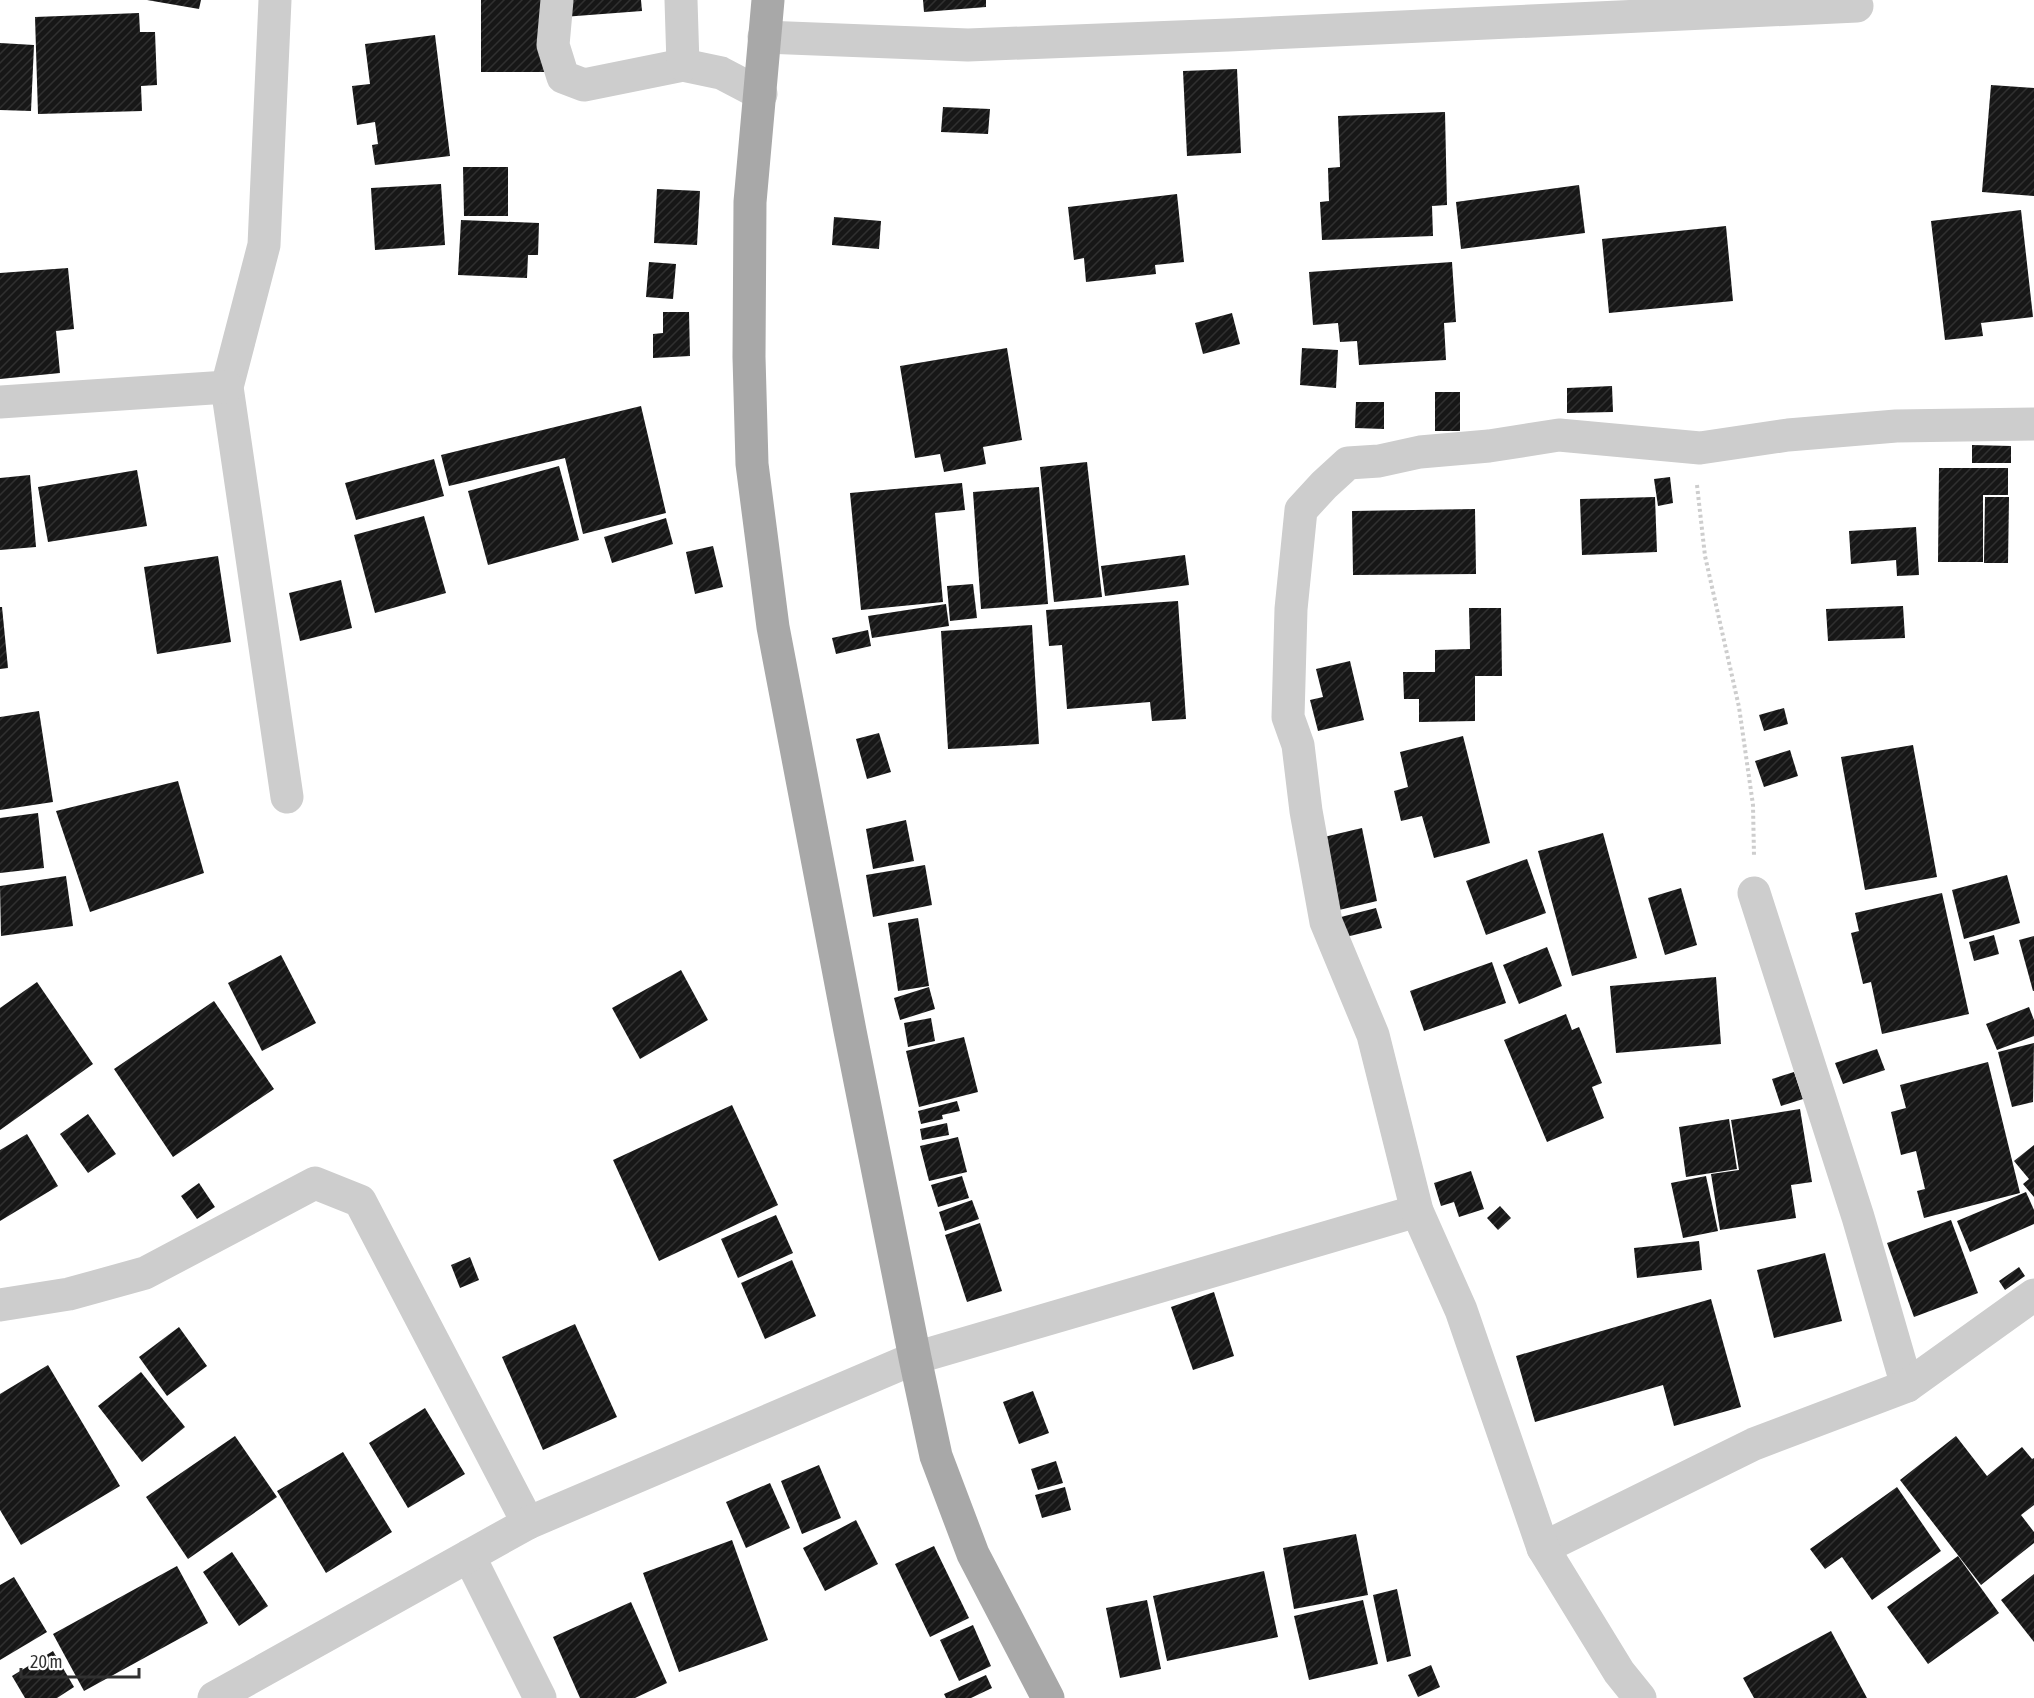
<svg xmlns="http://www.w3.org/2000/svg" width="2034" height="1698" font-family="'Asap Condensed',sans-serif">
	<defs>
		<pattern id="building-hatch" width="6" height="6" patternUnits="userSpaceOnUse" patternTransform="scale(1.5)"><rect width="6" height="6" fill="#171717"/><path d="M-1 1l2-2M0 6l6-6M5 7l2-2" fill="none" stroke="#303030"/></pattern>
	</defs>
	<rect width="100%" height="100%" fill="#fff"/>
	<!-- building -->
	<g fill="url(#building-hatch)">
		<path d="M147,0H201L199,9Z"/>
		<path d="M481,0H547L548,72H481Z"/>
		<path d="M562,0H641L642,11L563,17Z"/>
		<path d="M923,0H986V7L924,12Z"/>
		<path d="M139,13L140,32H155L157,85L141,86L142,111L38,114L35,17Z"/>
		<path d="M435,35L450,156L375,165L372,145L378,144L375,122L357,125L352,86L370,84L365,44Z"/>
		<path d="M0,43L34,45L31,111L0,110Z"/>
		<path d="M1237,69L1241,153L1187,156L1183,71Z"/>
		<path d="M1991,85L2034,88V196L1982,192Z"/>
		<path d="M943,107L990,109L988,134L941,132Z"/>
		<path d="M1445,112L1447,205L1432,206L1433,236L1322,240L1320,202L1329,201L1328,168L1340,167L1338,116Z"/>
		<path d="M463,167H508V216H464Z"/>
		<path d="M441,184L445,245L375,250L371,188Z"/>
		<path d="M1579,185L1585,233L1461,249L1456,202Z"/>
		<path d="M657,189L700,191L697,245L654,243Z"/>
		<path d="M1177,194L1184,262L1155,265L1156,274L1086,282L1084,258L1074,260L1068,207Z"/>
		<path d="M2021,210L2033,317L1981,323L1983,336L1945,340L1931,221Z"/>
		<path d="M834,217L881,221L879,249L832,245Z"/>
		<path d="M461,220L539,223L538,255H528L527,278L458,275Z"/>
		<path d="M1726,226L1733,301L1609,313L1602,239Z"/>
		<path d="M649,262L676,264L673,299L646,297Z"/>
		<path d="M1452,262L1456,322L1444,323L1446,360L1359,365L1357,341L1340,342L1338,323L1313,325L1309,272Z"/>
		<path d="M68,268L74,329L56,331L60,373L0,379V273Z"/>
		<path d="M663,312H689L690,356L653,358V334L663,333Z"/>
		<path d="M1232,313L1240,344L1203,354L1195,323Z"/>
		<path d="M1007,348L1022,440L983,447L986,464L944,472L940,454L915,458L900,366Z"/>
		<path d="M1302,348L1338,350L1336,388L1300,385Z"/>
		<path d="M1612,386L1613,412L1567,413V388Z"/>
		<rect x="1435" y="392" width="25" height="39"/>
		<path d="M1356,402H1384V429L1355,428Z"/>
		<path d="M641,406L666,513L583,534L565,458L449,486L441,455Z"/>
		<path d="M1972,445L2011,446V463H1972Z"/>
		<path d="M434,459L444,496L356,520L345,483Z"/>
		<path d="M1087,462L1102,597L1054,602L1040,467Z"/>
		<path d="M559,466L579,540L488,565L468,491Z"/>
		<path d="M1939,468H2008V495H1983V562H1938Z"/>
		<path d="M137,470L147,526L48,542L38,487Z"/>
		<path d="M30,475L36,547L0,550V478Z"/>
		<path d="M1670,477L1673,503L1658,506L1654,479Z"/>
		<path d="M962,483L965,510L935,513L943,602L861,610L850,493Z"/>
		<path d="M1039,487L1048,604L981,609L973,492Z"/>
		<path d="M1655,497L1657,552L1582,555L1580,499Z"/>
		<path d="M1985,497H2009L2008,563H1984Z"/>
		<path d="M1475,509L1476,574L1353,575L1352,511Z"/>
		<path d="M424,516L446,593L375,613L354,535Z"/>
		<path d="M666,518L673,544L612,563L604,537Z"/>
		<path d="M1916,527L1919,575L1897,576L1896,560L1851,564L1849,531Z"/>
		<path d="M713,546L723,587L695,594L686,552Z"/>
		<path d="M1185,555L1189,585L1105,596L1101,566Z"/>
		<path d="M218,556L231,642L157,654L144,567Z"/>
		<path d="M341,580L352,628L300,641L289,593Z"/>
		<path d="M973,584L977,618L950,621L947,586Z"/>
		<path d="M1178,601L1186,719L1152,721L1150,702L1067,709L1062,645L1049,646L1046,610Z"/>
		<path d="M946,604L949,626L872,638L868,616Z"/>
		<path d="M1903,606L1905,638L1828,641L1826,609Z"/>
		<path d="M0,607H2L8,668L0,669Z"/>
		<path d="M1469,608H1501L1502,676H1475V721L1419,722V699H1404L1403,672H1435V650L1470,649Z"/>
		<path d="M1032,625L1039,744L948,749L941,631Z"/>
		<path d="M868,630L871,646L836,654L832,638Z"/>
		<path d="M1350,661L1364,720L1318,731L1310,700L1323,697L1316,669Z"/>
		<path d="M1784,708L1788,724L1764,731L1759,715Z"/>
		<path d="M39,711L53,802L0,810V717Z"/>
		<path d="M879,733L891,772L867,779L856,739Z"/>
		<path d="M1463,736L1490,843L1434,858L1422,816L1401,821L1394,791L1408,787L1400,752Z"/>
		<path d="M1913,745L1937,877L1865,890L1841,757Z"/>
		<path d="M1790,750L1798,776L1764,787L1755,761Z"/>
		<path d="M178,781L204,873L90,912L56,811Z"/>
		<path d="M38,813L44,868L0,873V818Z"/>
		<path d="M906,820L914,861L873,869L866,829Z"/>
		<path d="M1362,828L1377,901L1339,910L1324,837Z"/>
		<path d="M1603,833L1637,958L1572,976L1538,851Z"/>
		<path d="M1527,859L1546,913L1486,935L1466,881Z"/>
		<path d="M925,865L932,905L873,917L866,875Z"/>
		<path d="M2007,875L2020,923L1964,939L1952,890Z"/>
		<path d="M66,876L73,926L1,936L0,886Z"/>
		<path d="M1681,888L1697,945L1665,955L1648,898Z"/>
		<path d="M1942,893L1969,1014L1882,1034L1871,982L1863,984L1851,933L1859,931L1855,913Z"/>
		<path d="M1376,908L1382,928L1346,937L1341,917Z"/>
		<path d="M918,918L929,986L898,991L888,923Z"/>
		<path d="M1994,935L1999,954L1974,961L1969,942Z"/>
		<path d="M2034,936V991H2033L2019,940Z"/>
		<path d="M1547,947L1562,986L1519,1004L1503,965Z"/>
		<path d="M281,955L316,1023L262,1051L228,983Z"/>
		<path d="M1492,962L1506,1003L1424,1031L1410,991Z"/>
		<path d="M681,970L708,1020L640,1059L612,1008Z"/>
		<path d="M1716,977L1721,1044L1616,1053L1610,986Z"/>
		<path d="M37,982L93,1064L0,1130V1008Z"/>
		<path d="M929,987L935,1009L900,1020L894,998Z"/>
		<path d="M214,1001L274,1089L173,1157L114,1069Z"/>
		<path d="M2029,1007L2034,1020V1036L1997,1050L1986,1024Z"/>
		<path d="M1566,1014L1572,1030L1579,1027L1602,1083L1592,1087L1604,1118L1547,1142L1504,1040Z"/>
		<path d="M931,1018L935,1041L908,1047L904,1023Z"/>
		<path d="M964,1037L978,1092L919,1107L906,1051Z"/>
		<path d="M2034,1043L2033,1102L2012,1107L1998,1052Z"/>
		<path d="M1877,1049L1885,1070L1843,1084L1835,1063Z"/>
		<path d="M1988,1062L2020,1193L1924,1218L1917,1191L1925,1189L1916,1151L1901,1155L1891,1112L1906,1108L1900,1085Z"/>
		<path d="M1794,1072L1803,1099L1781,1106L1772,1079Z"/>
		<path d="M957,1101L960,1111L942,1115L943,1119L921,1124L918,1111Z"/>
		<path d="M732,1105L778,1205L659,1261L613,1160Z"/>
		<path d="M1800,1109L1812,1182L1791,1185L1796,1218L1720,1230L1711,1174L1739,1170L1731,1120Z"/>
		<path d="M88,1114L116,1154L88,1173L60,1134Z"/>
		<path d="M1729,1119L1737,1169L1686,1177L1679,1127Z"/>
		<path d="M947,1123L949,1135L922,1140L920,1129Z"/>
		<path d="M27,1134L58,1186L0,1221V1150Z"/>
		<path d="M958,1137L967,1172L929,1181L920,1146Z"/>
		<path d="M2034,1145V1197L2023,1184L2029,1179L2014,1161Z"/>
		<path d="M1471,1171L1484,1209L1459,1217L1454,1202L1441,1206L1434,1183Z"/>
		<path d="M962,1176L969,1198L938,1207L931,1185Z"/>
		<path d="M1706,1176L1718,1231L1683,1238L1671,1183Z"/>
		<path d="M199,1183L215,1207L197,1219L181,1196Z"/>
		<path d="M2026,1192L2034,1210V1224L1970,1252L1957,1221Z"/>
		<path d="M972,1200L979,1219L945,1231L939,1212Z"/>
		<path d="M1500,1206L1511,1218L1498,1230L1487,1218Z"/>
		<path d="M776,1215L793,1253L738,1278L721,1239Z"/>
		<path d="M1951,1220L1978,1293L1914,1317L1887,1243Z"/>
		<path d="M980,1223L1002,1291L967,1302L945,1235Z"/>
		<path d="M1699,1241L1702,1270L1637,1278L1634,1248Z"/>
		<path d="M1825,1253L1842,1321L1774,1338L1757,1270Z"/>
		<path d="M470,1257L479,1280L460,1288L451,1265Z"/>
		<path d="M792,1260L816,1316L765,1339L741,1283Z"/>
		<path d="M2019,1267L2025,1276L2005,1290L1999,1281Z"/>
		<path d="M1214,1292L1234,1356L1193,1370L1171,1307Z"/>
		<path d="M1711,1299L1741,1407L1674,1426L1663,1385L1535,1422L1516,1356Z"/>
		<path d="M575,1324L617,1417L543,1450L502,1357Z"/>
		<path d="M179,1327L207,1366L167,1396L139,1357Z"/>
		<path d="M48,1365L120,1486L21,1545L0,1510V1394Z"/>
		<path d="M141,1372L185,1427L142,1462L98,1406Z"/>
		<path d="M1033,1391L1049,1433L1019,1444L1003,1402Z"/>
		<path d="M425,1408L465,1474L408,1508L369,1443Z"/>
		<path d="M235,1436L277,1497L188,1559L146,1497Z"/>
		<path d="M1956,1436L1987,1476L2022,1447L2032,1459L2034,1458V1505L2021,1515L2034,1532V1543L1981,1585L1900,1480Z"/>
		<path d="M343,1452L392,1532L326,1573L277,1491Z"/>
		<path d="M1056,1461L1063,1483L1038,1490L1031,1469Z"/>
		<path d="M819,1465L841,1518L802,1534L781,1481Z"/>
		<path d="M770,1483L790,1528L746,1548L726,1502Z"/>
		<path d="M1065,1487L1071,1510L1042,1518L1035,1495Z"/>
		<path d="M1897,1487L1941,1551L1872,1600L1842,1557L1825,1569L1810,1549Z"/>
		<path d="M856,1520L878,1564L825,1591L803,1548Z"/>
		<path d="M1356,1534L1368,1595L1294,1609L1283,1548Z"/>
		<path d="M732,1540L768,1640L679,1672L643,1573Z"/>
		<path d="M934,1546L969,1618L930,1637L895,1564Z"/>
		<path d="M232,1552L268,1606L239,1626L203,1572Z"/>
		<path d="M1958,1556L1999,1613L1928,1664L1887,1607Z"/>
		<path d="M177,1566L208,1623L84,1691L53,1634Z"/>
		<path d="M1264,1571L1278,1637L1167,1661L1153,1596Z"/>
		<path d="M2034,1574V1642L2001,1600Z"/>
		<path d="M14,1577L47,1632L0,1660V1585Z"/>
		<path d="M1397,1589L1411,1656L1387,1662L1373,1595Z"/>
		<path d="M1147,1600L1161,1669L1120,1678L1106,1608Z"/>
		<path d="M1363,1600L1378,1664L1309,1680L1294,1616Z"/>
		<path d="M631,1602L667,1683L635,1698H580L553,1637Z"/>
		<path d="M973,1625L991,1666L959,1681L940,1640Z"/>
		<path d="M1831,1631L1867,1698H1754L1743,1678Z"/>
		<path d="M53,1651L74,1687L57,1698H25L12,1676Z"/>
		<path d="M1431,1665L1440,1687L1418,1697L1408,1675Z"/>
		<path d="M986,1675L992,1688L971,1698H946L944,1694Z"/>
	</g>
	<g fill="none" stroke-linecap="round" stroke-linejoin="round">
		<!-- path -->
		<path stroke="#cdcdcd" stroke-width="4" stroke-dasharray="3 3" stroke-linecap="butt" d="M1697,485L1705,556L1739,707L1753,805L1754,856"/>
		<!-- minor -->
		<g stroke="#cdcdcd" stroke-width="33">
			<path d="M275,0L264,245L227,387L287,797"/>
			<path d="M557,0L553,45L563,77L584,85L683,65L721,73L761,94"/>
			<path d="M681,0L683,65"/>
			<path d="M764,37L968,45L1229,35L1857,6"/>
			<path d="M0,402L227,387"/>
			<path d="M1754,893L1858,1217L1907,1386"/>
			<path d="M0,1305L69,1294L145,1273L315,1183L360,1201L528,1523"/>
			<path d="M1543,1548L1754,1444L1907,1386L2034,1295"/>
			<path d="M469,1556L540,1698"/>
			<path d="M214,1698L528,1523L915,1358L1417,1211"/>
			<path d="M1640,1698L1619,1672L1543,1548L1461,1310L1417,1211L1373,1035L1326,922L1306,811L1298,745L1288,717L1291,609L1301,510L1324,485L1348,463L1379,461L1420,452L1489,446L1559,435L1700,448L1788,435L1896,426L2034,424"/>
		</g>
		<!-- major -->
		<path stroke="#a8a8a8" stroke-width="33" d="M768,0L750,202L749,357L752,464L773,627L850,1031L915,1358L936,1456L973,1554L1048,1698"/>
	</g>
	<!-- scale -->
	<path d="M21 1668v9h118v-9" fill="none" stroke="#303030" stroke-width="3"/>
	<text x="30" y="1668" font-size="18" fill="#303030" stroke="#ffffff" stroke-width="4.5" paint-order="stroke">20 m</text>
</svg>
